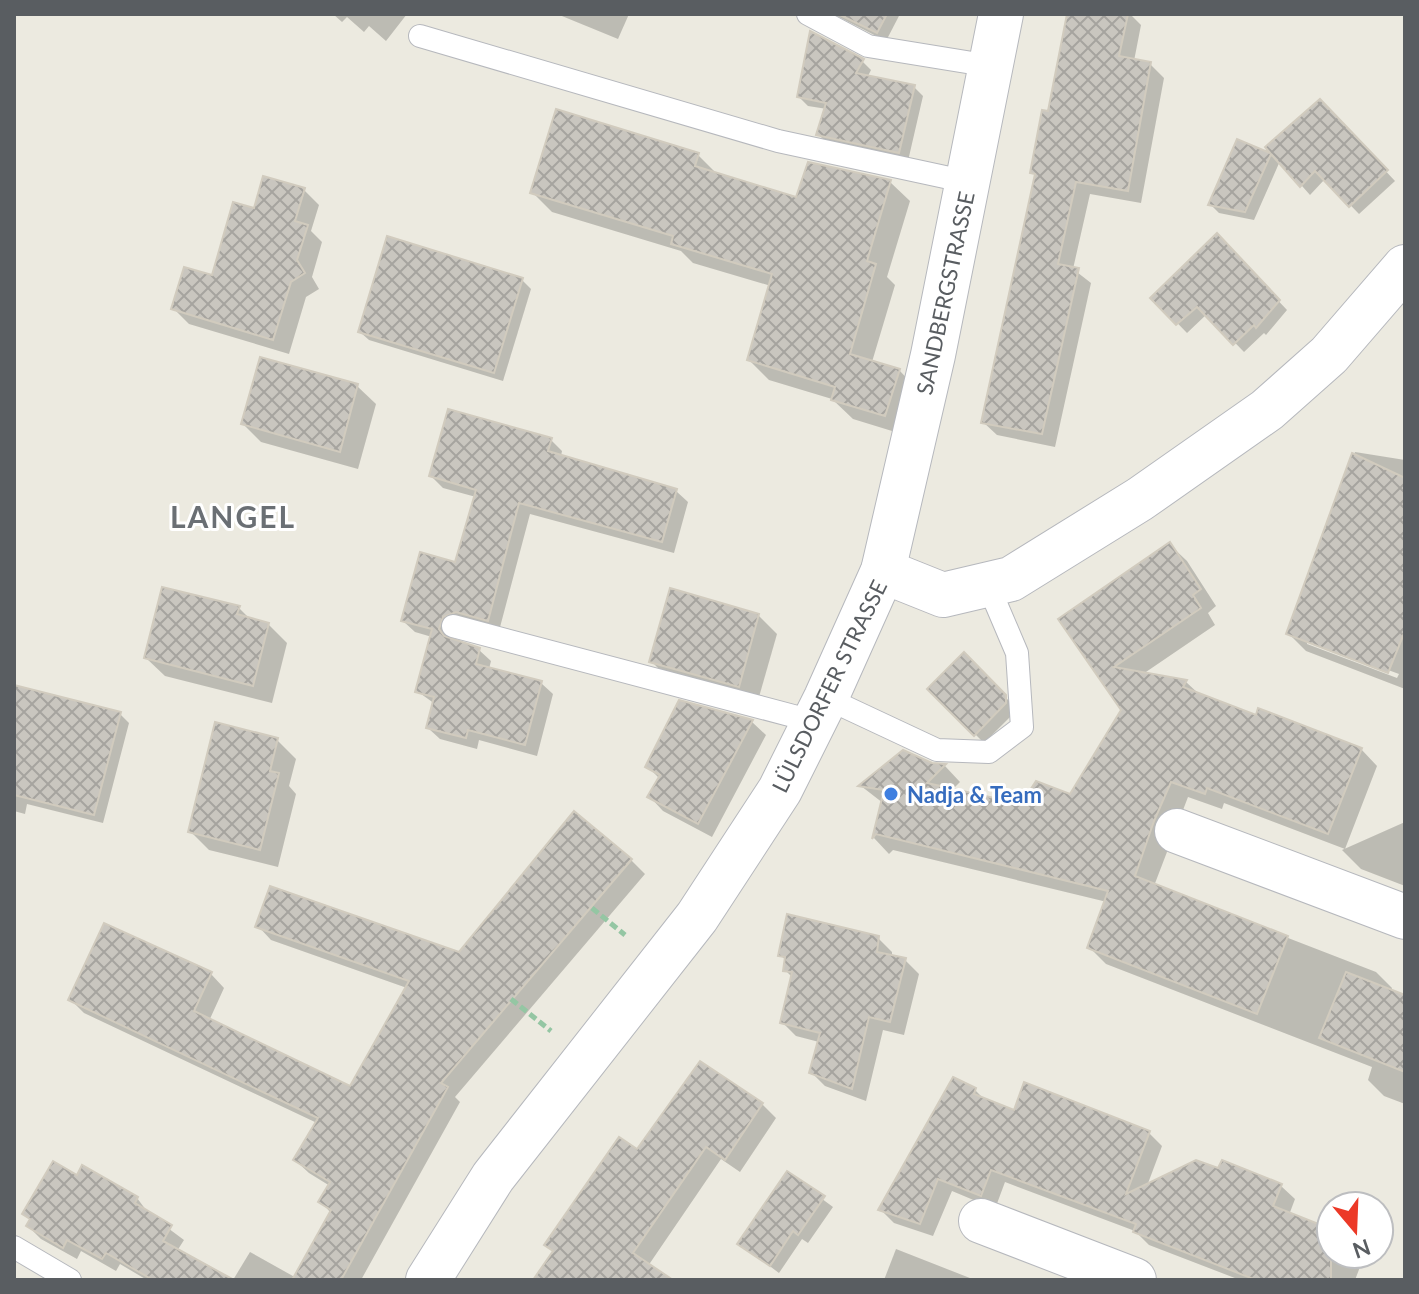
<svg xmlns="http://www.w3.org/2000/svg" width="1419" height="1294" font-family="Lato,sans-serif">
	<defs>
		<pattern id="building-cross-hatch" width="8" height="8" patternUnits="userSpaceOnUse" patternTransform="scale(2)"><rect width="8" height="8" fill="#c9c6bf"/><path d="M0 0l8 8M0 8l8-8" fill="none" stroke="#a6a49f"/></pattern>
	</defs>
	<rect width="100%" height="100%" fill="#eceae0"/>
	<!-- shadow -->
	<g fill="#0003" fill-rule="evenodd">
		<path d="M333,14H407L386,41L369,26L364,32L347,17L342,22Z"/>
		<path d="M557,14H629L618,39Z"/>
		<path d="M833,14H900L886,41Z"/>
		<path d="M1069,14H1130L1141,25L1134,61L1150,64L1164,78L1141,203L1090,194L1073,269L1091,283L1055,447L997,435L983,422L1037,177L1032,172L1050,113Z"/>
		<path d="M862,61L871,70L867,78L914,87L923,96L908,161L827,143L818,134L827,109L808,106L799,97Z"/>
		<path d="M1320,101L1395,181L1359,214L1325,179L1310,195L1280,161L1254,220L1219,213L1210,204L1238,141L1278,159Z"/>
		<path d="M698,155L718,175L798,199L890,182L910,201L887,277L895,285L872,362L899,370L918,390L905,435L853,419L832,399L769,380L749,360L771,286L693,263L681,251L552,212L532,192Z"/>
		<path d="M304,190L319,205L311,231L322,242L312,277L319,289L306,297L289,354L189,324L174,309L213,277L255,211Z"/>
		<path d="M1217,236L1287,310L1266,335L1264,333L1244,352L1207,314L1187,333L1153,298Z"/>
		<path d="M522,280L531,289L503,381L369,340L360,332Z"/>
		<path d="M357,386L376,404L358,469L261,442L243,424Z"/>
		<path d="M550,439L562,451L561,456L676,491L688,502L674,553L530,514L499,631L454,628L450,642L479,650L491,661L489,669L541,683L553,694L537,756L479,740L477,749L440,739L428,728L435,704L417,691L432,637L415,632L403,621L456,564L476,497L443,488L431,476Z"/>
		<path d="M1355,452L1405,460V689L1306,651L1288,633ZM1307,640L1399,674L1397,678L1307,644Z"/>
		<path d="M1170,545L1187,561L1216,606L1208,613L1215,625L1143,674L1186,682L1200,695L1257,718L1361,749L1377,766L1345,849L1224,803L1222,809L1188,797L1154,886L1376,972L1392,988L1391,992L1405,1002V1104L1384,1096L1368,1080L1372,1067L1106,964L1089,947L1107,902L893,850L889,854L874,838L883,803L861,786L931,765L945,766L960,782L952,790L1022,807L1071,796L1124,710L1061,620Z"/>
		<path d="M239,608L251,620L268,624L287,643L272,703L165,676L146,658Z"/>
		<path d="M758,615L777,634L757,704L670,680L652,662Z"/>
		<path d="M964,655L1014,706V713L984,743L930,689Z"/>
		<path d="M14,687L120,714L129,723L103,823L27,804L25,814L14,811Z"/>
		<path d="M752,722L766,735L712,837L663,811L650,797L660,779L647,766Z"/>
		<path d="M277,740L296,759L289,786L296,794L278,867L209,850L190,831Z"/>
		<path d="M1405,822V886L1361,869L1342,850Z"/>
		<path d="M631,860L645,874L455,1097L460,1102L361,1280H320L331,1213L321,1202L330,1186L309,1173L295,1160L317,1123L84,1013L70,999L211,974L224,988L209,1021L351,1089L407,988L271,940L258,926L459,954Z"/>
		<path d="M878,938L892,952V957L905,960L919,974L904,1035L883,1030L866,1101L825,1086L811,1072L819,1042L796,1036L782,1022L793,978L785,970L787,961L780,955Z"/>
		<path d="M975,1090L986,1101L1015,1113L1149,1133L1162,1146L1147,1186H1281L1295,1199L1289,1215L1331,1231V1254H1365L1355,1280H1240L1149,1245L1135,1231L1005,1182L995,1209L952,1191L933,1236L894,1223L881,1210Z"/>
		<path d="M762,1104L776,1118L740,1172L721,1159L648,1266L664,1280H538L638,1152Z"/>
		<path d="M787,1173L833,1207L808,1243L802,1239L779,1273L740,1244Z"/>
		<path d="M78,1178L137,1198L149,1214L184,1240L177,1251L229,1280H147L120,1264L116,1271L81,1251L77,1259L41,1239L28,1226L31,1221L25,1214Z"/>
		<path d="M896,1249L975,1280H884Z"/>
		<path d="M250,1252L300,1280H233Z"/>
	</g>
	<!-- building -->
	<g fill="url(#building-cross-hatch)" stroke="#d1cbbe" stroke-width="2">
		<path d="M838,14H887L877,33Z"/>
		<path d="M1067,14H1128L1119,56L1151,62L1128,191L1076,182L1058,264L1079,268L1042,434L981,423L1035,174L1030,173L1042,110L1048,111Z"/>
		<path d="M810,31L864,59L856,73L915,85L899,153L816,135L826,103L797,97Z"/>
		<path d="M1320,99L1388,170L1349,207L1315,171L1300,187L1271,154L1245,212L1208,205L1237,139L1270,153L1265,147Z"/>
		<path d="M556,109L699,153L695,166L796,197L808,162L891,180L867,261L876,264L850,354L900,369L885,416L831,400L835,387L747,360L772,274L671,244L673,236L530,193Z"/>
		<path d="M263,176L305,188L295,221L308,225L297,260L305,273L291,282L273,340L171,309L184,267L212,275L233,202L254,208Z"/>
		<path d="M1217,233L1280,300L1256,328L1254,325L1233,345L1197,307L1176,325L1150,298Z"/>
		<path d="M387,236L523,278L494,373L358,332Z"/>
		<path d="M260,357L358,384L340,452L241,424Z"/>
		<path d="M448,409L552,438L548,451L677,489L662,542L519,503L488,621L456,612L443,617L439,629L444,636L480,648L476,664L542,681L525,745L468,730L466,738L426,728L434,697L415,692L432,629L401,621L420,552L455,562L476,490L429,476Z"/>
		<path d="M1352,453L1405,478V631L1388,673L1286,634Z"/>
		<path d="M1170,542L1201,589L1193,595L1201,608L1114,667L1187,680L1183,687L1256,715L1258,708L1362,748L1328,834L1207,788L1205,794L1171,782L1154,821L1135,876L1288,936L1257,1014L1087,948L1108,891L876,834L872,839L884,790L858,786L903,750L932,763L946,764L927,783L1021,804L1036,781L1070,794L1121,710L1058,619Z"/>
		<path d="M162,587L240,606L237,614L269,623L253,686L144,658Z"/>
		<path d="M670,588L759,614L739,687L649,662Z"/>
		<path d="M964,652L1006,695V703L974,736L927,689Z"/>
		<path d="M14,685L121,712L94,815L14,795Z"/>
		<path d="M679,700L753,720L698,824L647,797L660,775L645,767Z"/>
		<path d="M215,722L278,738L270,771L279,773L260,850L188,832Z"/>
		<path d="M574,811L632,859L441,1083L448,1087L341,1280H292L331,1210L318,1202L330,1182L293,1160L318,1118L68,1000L104,923L212,972L194,1011L350,1086L409,981L255,927L270,886L459,952Z"/>
		<path d="M787,914L879,936L877,952L906,958L890,1022L869,1017L852,1089L809,1073L820,1033L780,1023L792,972L783,971L785,957L778,956Z"/>
		<path d="M1346,972L1405,995V1072L1319,1038Z"/>
		<path d="M700,1061L763,1103L725,1160L706,1147L633,1253L673,1280H533L553,1251L544,1245L619,1137L637,1149Z"/>
		<path d="M953,1077L976,1088L974,1094L1014,1110L1024,1082L1150,1131L1126,1194L1196,1160L1218,1168L1222,1160L1282,1184L1273,1206L1331,1229V1280H1256L1133,1232L1136,1224L991,1170L981,1196L938,1179L920,1224L878,1210Z"/>
		<path d="M53,1161L77,1175L82,1165L138,1197L135,1203L172,1225L163,1241L234,1280H153L106,1253L102,1259L67,1240L63,1248L26,1226L30,1219L22,1214Z"/>
		<path d="M787,1171L825,1196L798,1235L793,1231L770,1266L737,1244Z"/>
	</g>
	<g fill="none" stroke-linecap="round" stroke-linejoin="round">
		<defs>
			<g id="service">
				<path d="M808,14L868,46L991,66"/>
				<path d="M420,36L778,141L968,182"/>
				<path d="M453,626L816,722"/>
				<path d="M826,698L937,750L989,752L1022,727L1017,653L988,585"/>
				<path d="M14,1247L70,1280"/>
			</g>
			<g id="minor">
				<path d="M883,571L943,595L1011,579L1140,499L1267,410L1329,355L1405,267"/>
				<path d="M1177,831L1405,917"/>
				<path d="M981,1221L1134,1280"/>
			</g>
			<path id="tertiary" d="M428,1280L493,1177L697,917L780,790L826,698L883,571L933,355L1001,14"/>
		</defs>
		<!-- service casing -->
		<use href="#service" stroke="#b6b8bd" stroke-width="24"/>
		<!-- minor casing -->
		<use href="#minor" stroke="#b6b8bd" stroke-width="46"/>
		<!-- tertiary casing -->
		<use href="#tertiary" stroke="#b6b8bd" stroke-width="46"/>
		<!-- path -->
		<g stroke="#94c6a3" stroke-width="5" stroke-dasharray="8 4" stroke-linecap="butt">
			<path d="M592,908L625,935"/>
			<path d="M511,999L551,1031"/>
		</g>
		<!-- service -->
		<use href="#service" stroke="#fff" stroke-width="22"/>
		<!-- minor -->
		<use href="#minor" stroke="#fff" stroke-width="44"/>
		<!-- tertiary -->
		<use href="#tertiary" stroke="#fff" stroke-width="44"/>
	</g>
	<!-- markers -->
	<circle fill="#3f7fe0" stroke="#fff" stroke-width="3" cx="891" cy="794" r="8"/>
	<g text-anchor="middle" dominant-baseline="central" stroke-width="6" stroke-linejoin="round" paint-order="stroke">
		<!-- street labels -->
		<g font-size="22" fill="#595d61" stroke="#fff">
			<text transform="translate(945 293) rotate(-78)">SANDBERGSTRASSE</text>
			<text transform="translate(829 686) rotate(-64)">LÜLSDORFER STRASSE</text>
		</g>
		<!-- shop labels -->
		<g font-size="22" font-weight="bold" fill="#366cbe" stroke="#fff" text-anchor="start">
			<text x="907" y="794">Nadja &amp; Team</text>
		</g>
		<!-- district labels -->
		<g font-size="30" font-weight="bold" letter-spacing="2" fill="#6a6f74" stroke="#fff">
			<text x="233" y="516">LANGEL</text>
		</g>
	</g>
	<!-- border -->
	<rect width="1419" height="1294" fill="none" stroke="#595d61" stroke-width="32"/>
	<!-- north arrow -->
	<g transform="translate(1355 1230) rotate(161)"><circle r="38" fill="#ffffff" stroke="#bdbec0" stroke-width="2"/>
	<path d="M0-6L14 30L0 20L-14 30Z" fill="#ec3927"/>
	<text y="-12" font-size="22" font-weight="bold" text-anchor="middle" fill="#595d61">N</text>
	</g>
</svg>
